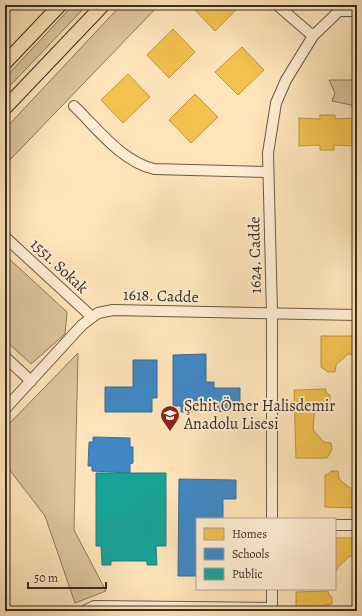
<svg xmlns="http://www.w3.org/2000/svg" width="362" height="616" font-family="Alegreya,serif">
	<rect width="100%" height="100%" fill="#ffe4ba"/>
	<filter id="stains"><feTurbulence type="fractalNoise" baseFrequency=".005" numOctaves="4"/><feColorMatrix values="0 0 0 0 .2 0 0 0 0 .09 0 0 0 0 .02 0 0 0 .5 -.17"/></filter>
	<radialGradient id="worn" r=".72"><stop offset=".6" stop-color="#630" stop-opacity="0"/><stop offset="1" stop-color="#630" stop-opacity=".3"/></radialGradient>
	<!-- green -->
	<g fill="#ddc5a0" stroke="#8a7a61">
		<path d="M73,5H87L5,91V78Z"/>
		<path d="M121,5H159L5,165V129Z"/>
		<path d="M329,80H357V114L351,105L332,101L335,93Z"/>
		<path d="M5,255L67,312L65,334L31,364L5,340Z"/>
		<path d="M78,353L74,530L106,591L75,603L45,516L5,464V428Z"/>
	</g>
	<!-- homes -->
	<g fill="#f2c14e" stroke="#ba9541">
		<path d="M195,5H241L215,31L193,8Z"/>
		<path d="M173,29L195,52L169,78L147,55Z"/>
		<path d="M242,47L264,70L238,95L215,72Z"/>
		<path d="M128,74L150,97L123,123L101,100Z"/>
		<path d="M195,94L218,117L191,143L169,120Z"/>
		<path d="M320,115H335V119L354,118V146L334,145V150H320V145L299,146V118L320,119Z"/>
		<path d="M321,336H357V355L348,354L336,365L335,372H328L321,367Z"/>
		<path d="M326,389V393L330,395V402L322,403L314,415L313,430L324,442L331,443L332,450L327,458H296L294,390Z"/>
		<path d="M331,471H338L339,479L350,488H357V508L325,507V475L329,474Z"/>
		<path d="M335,538H357V557L350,556L338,567L335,574Z"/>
		<path d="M328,591L329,595L332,597V604L324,605L320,611H296V592Z"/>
	</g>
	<!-- schools -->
	<g fill="#3f88c5" stroke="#3d6d94">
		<path d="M206,354V382H214V388H240V411L181,412V406H173V355Z"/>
		<path d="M133,360H157V398H152V412H105V387H133Z"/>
		<path d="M93,437L130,438V447H133V463L130,464V473L92,471V466H88L89,442H93Z"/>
		<path d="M179,479L236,480V499H223V519H197V576H178Z"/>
	</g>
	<!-- public -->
	<path fill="#17a398" stroke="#218075" d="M96,473H166V546H156L157,565H147V561H111V565H102L101,546H96Z"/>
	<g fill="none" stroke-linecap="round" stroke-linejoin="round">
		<defs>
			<g id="minor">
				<path d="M277,5L313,36"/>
				<path d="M339,11H357"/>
				<path d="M74,106C98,129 121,161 154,169L268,172"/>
				<path d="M5,237L92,317"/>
				<path d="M5,357L31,381"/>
				<path d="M5,409L82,325L98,313L113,310L357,315"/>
				<path d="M272,519V314L268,153L276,103L286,80L313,36L339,11"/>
				<path d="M335,525H357"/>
				<path d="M84,611L94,606L272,608"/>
				<path d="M272,611V589"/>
			</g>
			<g id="major">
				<path d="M5,63L60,5"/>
				<path d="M5,108L103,5"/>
			</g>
		</defs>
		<!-- minor casing -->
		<use href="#minor" stroke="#695c48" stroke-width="12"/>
		<!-- major casing -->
		<use href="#major" stroke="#372e22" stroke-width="15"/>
		<!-- minor -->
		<use href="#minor" stroke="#ffedd2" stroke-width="10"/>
		<!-- major -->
		<use href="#major" stroke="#ffe4ba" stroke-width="13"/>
	</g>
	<!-- icons -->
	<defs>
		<symbol id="school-pin" viewBox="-11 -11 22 30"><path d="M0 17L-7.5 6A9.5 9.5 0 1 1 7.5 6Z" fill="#8f2418" stroke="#ffedd2"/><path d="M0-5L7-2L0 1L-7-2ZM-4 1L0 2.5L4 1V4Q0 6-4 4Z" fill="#fff"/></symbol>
	</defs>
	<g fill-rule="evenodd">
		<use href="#school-pin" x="159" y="404" width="22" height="30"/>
	</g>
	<g text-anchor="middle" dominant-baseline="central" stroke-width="4" stroke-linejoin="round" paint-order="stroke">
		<!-- street labels -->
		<g font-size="16" fill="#372e22" stroke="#ffedd2">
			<text transform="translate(255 255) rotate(-91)">1624. Cadde</text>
			<text transform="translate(59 266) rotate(43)">1551. Sokak</text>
			<text transform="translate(161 296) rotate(2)">1618. Cadde</text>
		</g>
		<!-- poi labels -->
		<g font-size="16" fill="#372e22" stroke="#ffedd2" text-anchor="start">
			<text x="184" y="406">Şehit Ömer Halisdemir<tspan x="184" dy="18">Anadolu Lisesi</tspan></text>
		</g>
	</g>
	<!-- margin -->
	<rect width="362" height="616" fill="none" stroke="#ffe4ba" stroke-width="20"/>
	<rect x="6" y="6" width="350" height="604" fill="none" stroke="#372e22" stroke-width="2"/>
	<rect x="10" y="10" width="342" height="596" fill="none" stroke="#372e22"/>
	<!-- legend -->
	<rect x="196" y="518" width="140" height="72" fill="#ffedd2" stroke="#afa18c"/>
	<rect x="204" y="528" width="20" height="12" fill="#f2c14e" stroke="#afa18c"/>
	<text x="232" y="538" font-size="12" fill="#372e22">Homes</text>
	<rect x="204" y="548" width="20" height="12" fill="#3f88c5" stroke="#afa18c"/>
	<text x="232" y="558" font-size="12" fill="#372e22">Schools</text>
	<rect x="204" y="568" width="20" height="12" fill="#17a398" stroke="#afa18c"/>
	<text x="232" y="578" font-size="12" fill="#372e22">Public</text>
	<!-- scale -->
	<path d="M28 582v6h78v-6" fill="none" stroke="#372e22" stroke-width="2"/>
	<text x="34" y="582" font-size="12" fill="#372e22" stroke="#ffedd2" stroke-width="3" paint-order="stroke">50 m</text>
	<rect width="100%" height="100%" filter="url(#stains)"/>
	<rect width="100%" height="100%" fill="url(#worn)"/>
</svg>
